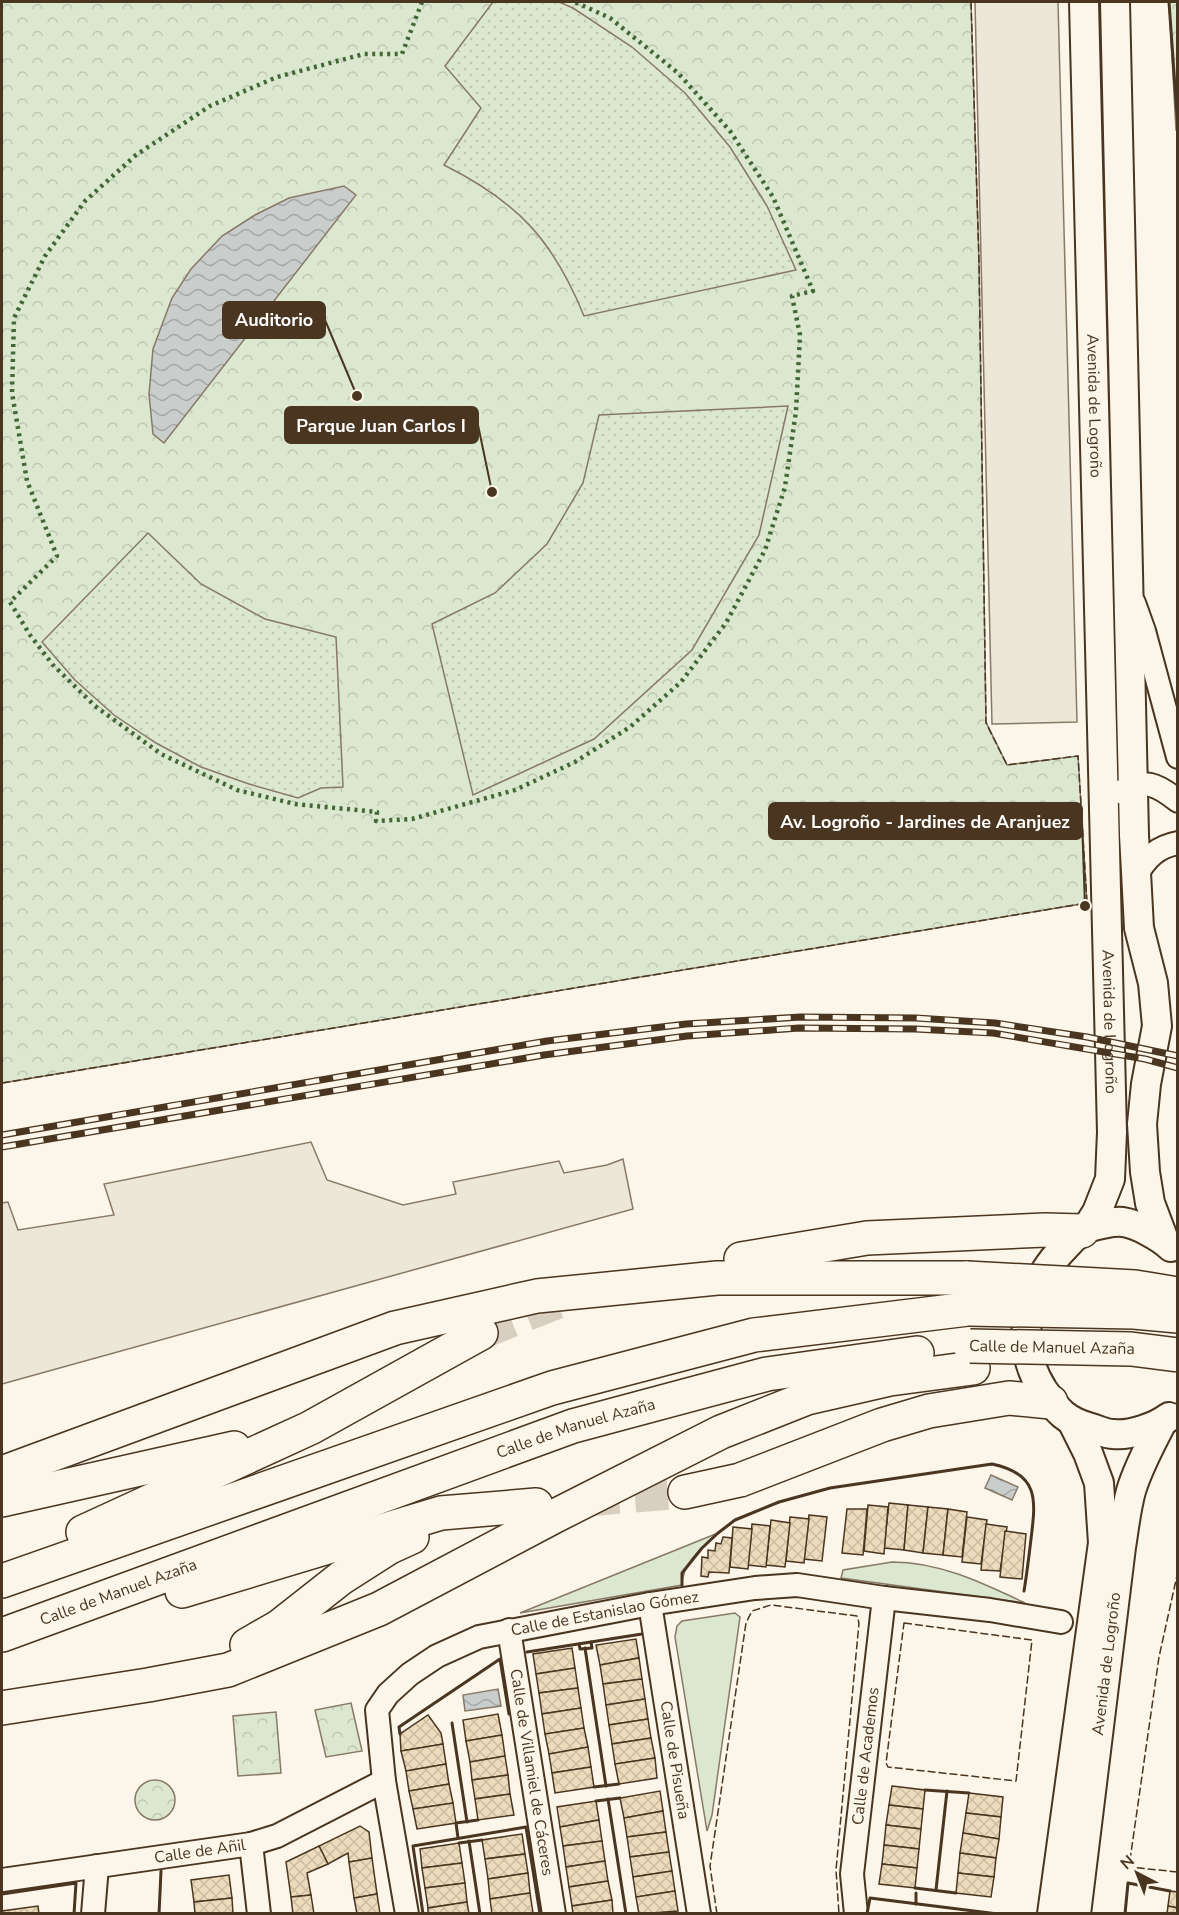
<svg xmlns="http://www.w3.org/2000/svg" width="1179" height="1915" font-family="'Nunito Sans',sans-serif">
	<defs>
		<pattern id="park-crowns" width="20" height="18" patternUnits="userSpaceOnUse" patternTransform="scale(1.5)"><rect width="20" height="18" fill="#dce7d0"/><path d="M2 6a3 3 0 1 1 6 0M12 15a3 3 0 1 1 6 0" fill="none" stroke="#bec7b2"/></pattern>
		<pattern id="garden-dots" width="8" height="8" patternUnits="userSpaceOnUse" patternTransform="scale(1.5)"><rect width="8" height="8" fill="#dce7d0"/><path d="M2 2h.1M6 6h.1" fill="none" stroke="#bec7b2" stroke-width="1.8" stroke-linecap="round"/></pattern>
		<pattern id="water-waves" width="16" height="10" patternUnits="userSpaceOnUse" patternTransform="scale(1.5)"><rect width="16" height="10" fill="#c9cecd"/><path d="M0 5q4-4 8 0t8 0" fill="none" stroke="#a5a8a6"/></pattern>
		<pattern id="building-cross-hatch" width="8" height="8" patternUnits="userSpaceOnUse" patternTransform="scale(1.5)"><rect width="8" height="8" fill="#ecdcbc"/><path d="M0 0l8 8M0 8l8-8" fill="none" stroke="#ccbda1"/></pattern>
	</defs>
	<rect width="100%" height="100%" fill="#fbf6e9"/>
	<!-- grass -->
	<g fill="#dce7d0" stroke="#887966" stroke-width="1.5">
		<path d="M718,1533C703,1547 682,1563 682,1585L520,1613Z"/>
		<path d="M892,1562C940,1562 983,1583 1025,1603L841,1578L843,1570Z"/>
		<path d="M735,1613L740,1617L712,1815L707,1831L675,1637L677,1626L682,1621Z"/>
	</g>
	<!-- park -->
	<g fill="url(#park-crowns)" stroke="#887966" stroke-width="1.5">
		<path d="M2,2H971L979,261L986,722L1007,765L1078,756L1087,903L2,1083Z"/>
		<path d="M1169,2H1177V130H1176Z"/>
		<path d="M351,1703L362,1751L326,1757L315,1710Z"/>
		<path d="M276,1712L281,1773L238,1776L233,1716Z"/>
		<circle cx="155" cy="1800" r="20"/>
	</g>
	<!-- garden -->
	<g fill="url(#garden-dots)" stroke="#887966" stroke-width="1.5">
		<path d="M493,2H559L573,8L632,47L685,93L730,147L767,206L796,270L584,316C553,240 518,202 444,165L481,108L445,66Z"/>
		<path d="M1095,2H1103L1121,775L1118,778L1115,775Z"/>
		<path d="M788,406L759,535L692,650L594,739L473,795L432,624L495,593L547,544L583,483L599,415Z"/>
		<path d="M148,533L201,584L265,619L336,637L343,787L321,788L298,798L249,784L201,767L156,743L114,715L75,680L42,642Z"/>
	</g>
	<!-- parking -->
	<g fill="#ede7d9" stroke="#887966" stroke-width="1.5">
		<path d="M975,2H1058L1077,722L992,724Z"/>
		<path d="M311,1142L327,1180L403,1205L456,1194L453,1182L559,1161L564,1173L607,1165L623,1159L633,1209L2,1384V1203L8,1202L18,1230L114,1215L104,1184Z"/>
	</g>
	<!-- water -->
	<g fill="url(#water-waves)" stroke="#887966" stroke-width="1.5">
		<path d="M344,186L356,195L164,443L153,434L149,394L153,349L172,298L191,269L222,236L255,215L289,198Z"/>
		<path d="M991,1475L1018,1487L1012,1500L985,1488Z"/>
		<path d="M498,1689L501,1706L465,1711L463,1695Z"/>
	</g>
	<!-- building -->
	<g fill="url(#building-cross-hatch)" stroke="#4a3520" stroke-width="1.5">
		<path d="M889,1503L908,1505L904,1550L884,1548Z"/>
		<path d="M868,1505L888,1507L884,1554L864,1551Z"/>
		<path d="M908,1505L928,1507L923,1553L904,1550Z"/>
		<path d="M928,1507L948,1509L943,1555L923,1553Z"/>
		<path d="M847,1509H867L863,1555L842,1553Z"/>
		<path d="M948,1509L967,1512L962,1557L943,1555Z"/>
		<path d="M809,1515L827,1517L822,1561L804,1559Z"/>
		<path d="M790,1517L809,1519L804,1563L786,1561Z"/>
		<path d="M967,1517L987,1520L981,1564L962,1562Z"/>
		<path d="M771,1520L790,1523L785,1567L766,1565Z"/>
		<path d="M752,1524L770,1526L766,1567L748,1565Z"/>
		<path d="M986,1524L1007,1527L1000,1571L981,1570Z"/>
		<path d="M733,1527L752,1529L748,1569L730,1567Z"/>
		<path d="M1005,1531L1026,1534L1022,1579L1000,1577Z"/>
		<path d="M723,1537L732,1538L729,1573L709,1572L708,1577L701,1576L702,1557L708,1558V1550L715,1551L716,1543L721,1544Z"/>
		<path d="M636,1639L639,1658L600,1665L596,1645Z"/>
		<path d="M572,1648L575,1668L536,1674L533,1654Z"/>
		<path d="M639,1658L642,1679L603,1684L600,1665Z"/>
		<path d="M575,1668L578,1688L539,1693L536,1674Z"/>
		<path d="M642,1679L645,1699L606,1705L603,1684Z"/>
		<path d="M578,1688L581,1708L542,1714L539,1693Z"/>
		<path d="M645,1699L648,1719L609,1725L606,1705Z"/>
		<path d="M581,1708L584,1728L545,1734L542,1714Z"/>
		<path d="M498,1714L502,1735L466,1741L463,1720Z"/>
		<path d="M428,1715L441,1733L443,1744L401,1751L400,1734Z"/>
		<path d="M648,1719L651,1738L612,1744L609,1725Z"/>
		<path d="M584,1728L588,1747L549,1754L545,1734Z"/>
		<path d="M502,1735L505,1756L470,1762L466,1741Z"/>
		<path d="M651,1738L655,1758L615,1764L612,1744Z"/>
		<path d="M443,1744L446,1764L406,1771L401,1751Z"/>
		<path d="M588,1747L591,1767L552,1773L549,1754Z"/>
		<path d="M505,1756L508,1775L472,1780L470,1762Z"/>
		<path d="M655,1758L657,1778L619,1784L615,1764Z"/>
		<path d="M446,1764L449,1784L409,1791L406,1771Z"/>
		<path d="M591,1767L594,1787L555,1793L552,1773Z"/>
		<path d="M508,1775L510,1794L475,1799L472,1780Z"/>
		<path d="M449,1784L453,1803L413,1809L409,1791Z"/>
		<path d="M892,1786L925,1790L923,1809L889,1805Z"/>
		<path d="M660,1791L663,1811L624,1818L620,1798Z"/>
		<path d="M969,1793L1003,1797L1001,1817L966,1813Z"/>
		<path d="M510,1794L514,1815L478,1820L475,1799Z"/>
		<path d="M596,1801L599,1820L560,1827L557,1807Z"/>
		<path d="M453,1803L456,1823L417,1829L413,1809Z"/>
		<path d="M889,1805L923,1809L921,1829L886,1825Z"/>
		<path d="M663,1811L666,1832L627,1837L624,1818Z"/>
		<path d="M966,1813L1001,1817L999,1839L963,1833Z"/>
		<path d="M599,1820L602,1841L563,1846L560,1827Z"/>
		<path d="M886,1825L921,1829L919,1849L884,1845Z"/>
		<path d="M360,1826L369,1832L372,1858L349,1862L348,1853L328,1864L319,1846Z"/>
		<path d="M666,1832L669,1852L630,1857L627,1837Z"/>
		<path d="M963,1833L999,1839L996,1858L960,1853Z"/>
		<path d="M522,1834L525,1854L485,1859L482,1840Z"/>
		<path d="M602,1841L605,1861L566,1867L563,1846Z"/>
		<path d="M459,1843L462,1863L422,1868L420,1849Z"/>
		<path d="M884,1845L919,1849L917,1868L882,1864Z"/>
		<path d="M319,1846L328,1864L307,1873L311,1895L291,1897L286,1862Z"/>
		<path d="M669,1852L672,1871L633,1877L630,1857Z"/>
		<path d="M960,1853L996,1858L994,1877L958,1873Z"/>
		<path d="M525,1854L528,1873L488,1879L485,1859Z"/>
		<path d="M372,1858L377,1894L354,1898L349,1862Z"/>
		<path d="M605,1861L608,1881L569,1887L566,1867Z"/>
		<path d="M462,1863L465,1883L425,1888L422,1868Z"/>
		<path d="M882,1864L917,1868L915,1888L879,1884Z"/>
		<path d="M672,1871L675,1891L636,1897L633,1877Z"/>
		<path d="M528,1873L530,1893L490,1899L488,1879Z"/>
		<path d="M958,1873L994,1877L991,1897L956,1893Z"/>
		<path d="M229,1875L232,1898L194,1902L191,1880Z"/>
		<path d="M608,1881L612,1900L572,1906L569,1887Z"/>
		<path d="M465,1883L467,1902L428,1908L425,1888Z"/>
		<path d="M675,1891L678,1911L639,1914L636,1897Z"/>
		<path d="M1170,1891L1178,1892V1908L1168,1906Z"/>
		<path d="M530,1893L533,1913L492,1914L490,1899Z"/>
		<path d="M377,1894L380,1914H357L354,1898Z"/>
		<path d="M311,1895L314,1914H293L291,1897Z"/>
		<path d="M232,1898L233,1914H195L194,1902Z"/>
		<path d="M612,1900L613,1914H573L572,1906Z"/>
		<path d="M467,1902L469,1914H428V1908Z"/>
		<path d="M38,1906L39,1914H2V1911Z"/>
		<path d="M1168,1906L1178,1908V1914H1167Z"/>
	</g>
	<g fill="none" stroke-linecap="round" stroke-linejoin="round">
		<!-- highway-tunnel -->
		<g stroke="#d8cfc1" stroke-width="33" stroke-dasharray="33 16" stroke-linecap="butt">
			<path d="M481,1333L561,1301"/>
			<path d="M586,1500L685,1492"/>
		</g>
		<defs>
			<g id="minor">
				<path d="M1134,603L1144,631L1178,757"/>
				<path d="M1120,792C1144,778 1157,784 1178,801"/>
				<path d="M1136,875C1147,858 1156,847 1178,843"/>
				<path id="s1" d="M650,1604L699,1914"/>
				<path id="s2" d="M509,1630L554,1914"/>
				<path d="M251,1844L259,1914"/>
				<path id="s3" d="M2,1880L251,1844L277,1836L384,1781"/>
				<path d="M93,1914L97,1866"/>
				<path id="s4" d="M407,1914L384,1781L377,1710L388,1694L410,1674L437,1656L479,1637L650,1604L755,1588L797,1585L884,1598L990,1610L1061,1622"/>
				<path id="s5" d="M856,1914L852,1874L884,1598"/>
			</g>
			<g id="major">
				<path id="s6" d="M1084,2L1112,1132L1110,1179L1097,1212L1087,1228"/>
				<path d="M1115,2L1134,835L1139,928L1153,983L1157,1026L1146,1084L1142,1124L1145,1172L1150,1203L1164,1240"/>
				<path d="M1169,1417C1156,1427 1130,1436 1113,1434C1106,1434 1098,1430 1091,1428C1066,1421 1058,1412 1043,1390C1014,1345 1025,1291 1060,1252C1067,1245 1077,1232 1087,1228C1096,1225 1113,1221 1123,1222C1137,1224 1161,1237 1171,1247"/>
				<path d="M1052,1914L1103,1543L1099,1483L1088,1453L1073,1423"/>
				<path id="s7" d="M1076,1914L1121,1547C1124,1529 1126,1509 1131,1491C1138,1467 1151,1444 1162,1422"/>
			</g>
			<g id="highway">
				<path d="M741,1259L867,1238L1045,1230L1082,1231"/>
				<path d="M2,1473L395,1328L537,1296L717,1278H967"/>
				<path d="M685,1492L740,1480L882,1425L929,1411L1009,1398L1051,1402"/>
				<path d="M2,1500L234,1448"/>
				<path d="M83,1532L310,1428L481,1333"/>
				<path d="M2,1581L552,1388L754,1335L968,1309"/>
				<path d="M182,1591L441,1513L536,1505"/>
				<path id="s8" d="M2,1635L573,1426L767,1374L917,1353"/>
				<path d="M247,1645L280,1626L341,1578L388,1548L412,1537"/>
				<path d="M2,1708L148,1685L228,1670L379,1609L555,1516L721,1432L807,1398L890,1379L973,1368"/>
			</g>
		</defs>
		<!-- minor casing -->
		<use href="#minor" stroke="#4a3520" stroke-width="26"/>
		<!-- major casing -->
		<use href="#major" stroke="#4a3520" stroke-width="32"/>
		<!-- highway casing -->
		<use href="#highway" stroke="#4a3520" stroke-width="36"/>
		<!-- minor -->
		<use href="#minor" stroke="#fbf6e9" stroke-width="22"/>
		<!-- major -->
		<use href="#major" stroke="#fbf6e9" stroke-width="28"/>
		<!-- highway -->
		<use href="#highway" stroke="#fbf6e9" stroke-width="33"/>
		<defs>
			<g id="rail">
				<path d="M2,1135L547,1041L686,1024L801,1017L916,1018L995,1023L1087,1037L1178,1056"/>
				<path d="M2,1147L544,1055L687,1036L799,1028L915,1029L993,1033L1145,1059L1178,1068"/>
			</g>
		</defs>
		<!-- rail casing -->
		<use href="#rail" stroke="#4a3520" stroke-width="7"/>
		<!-- rail -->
		<use href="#rail" stroke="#fbf6e9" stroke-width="4.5" stroke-dasharray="14" stroke-linecap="butt"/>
		<defs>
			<g id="highway-bridge">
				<path d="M967,1278L1135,1287L1178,1294"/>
				<path d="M968,1309L1134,1312L1178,1316"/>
				<path id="s9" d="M970,1346L1131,1349L1178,1355"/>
			</g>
		</defs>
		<!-- highway-bridge casing -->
		<use href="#highway-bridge" stroke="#4a3520" stroke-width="36" stroke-linecap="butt"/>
		<!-- highway-bridge -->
		<use href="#highway-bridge" stroke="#fbf6e9" stroke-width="33"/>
		<!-- hedge -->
		<path stroke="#436837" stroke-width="4.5" stroke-dasharray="3 4.5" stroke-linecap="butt" d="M422,2L402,54H364L277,77L210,106L136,155L85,201L45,256L14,318L12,393L27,481L57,556L10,602L30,635L53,665L95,706L161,754L237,790L295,804L377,812L376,821L412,819L515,790L575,762L630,727L681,682L726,623L765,550L785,487L796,411L800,335L792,296L813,291L773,197L730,131L678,73L610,18L575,2"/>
		<!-- fence -->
		<g stroke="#4a3520" stroke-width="1.5" stroke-dasharray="8 3" stroke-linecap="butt">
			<path d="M2,1083L1087,903L1078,756L1007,765L986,723L979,261L971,2"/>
			<path d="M1178,1571L1159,1657L1129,1867L1178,1872"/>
			<path d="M904,1623L1032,1640L1016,1781L888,1767L886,1763Z"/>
			<path d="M717,1914L710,1866L746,1623L752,1611L771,1605L857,1616L859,1623L836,1870L839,1914"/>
		</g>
		<!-- wall -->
		<g stroke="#4a3520" stroke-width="3">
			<path d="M1169,2L1178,130"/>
			<path d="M682,1585V1573L702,1548L718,1533L735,1520L779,1502L830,1488L992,1464C1039,1474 1036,1499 1031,1539C1029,1556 1027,1573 1024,1591"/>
			<path d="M579,1644L580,1649L592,1648L591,1642"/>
			<path d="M585,1648L606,1786"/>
			<path d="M527,1652L642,1634"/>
			<path d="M452,1723L467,1822"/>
			<path d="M400,1734L399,1727L500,1659L509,1714"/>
			<path d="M594,1787L619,1784"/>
			<path d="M925,1790L969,1793"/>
			<path d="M608,1799L626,1914"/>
			<path d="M596,1801L620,1798"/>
			<path d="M458,1838L456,1823L478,1820"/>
			<path d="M469,1841L480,1914"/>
			<path d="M459,1843L482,1840"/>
			<path d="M915,1888L956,1893"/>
			<path d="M936,1890L947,1791"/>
			<path d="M2,1894L76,1883L74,1914"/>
			<path d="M916,1904V1893"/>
			<path d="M159,1914L161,1871"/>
			<path d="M423,1914L413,1846L526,1827L540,1914"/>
			<path d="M867,1914L870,1898L998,1914"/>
			<path d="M1125,1914L1128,1883L1170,1891"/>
		</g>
	</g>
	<g text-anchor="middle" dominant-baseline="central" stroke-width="4.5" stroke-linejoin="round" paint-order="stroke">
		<!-- street labels -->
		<g font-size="16" fill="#4a3520" stroke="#fbf6e9">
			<text stroke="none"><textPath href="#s6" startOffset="404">Avenida de Logroño</textPath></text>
			<text stroke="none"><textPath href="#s6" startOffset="1020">Avenida de Logroño</textPath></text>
			<text stroke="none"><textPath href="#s9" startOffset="82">Calle de Manuel Azaña</textPath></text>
			<text stroke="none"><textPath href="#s8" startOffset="610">Calle de Manuel Azaña</textPath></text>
			<text stroke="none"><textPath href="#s8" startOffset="124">Calle de Manuel Azaña</textPath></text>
			<text stroke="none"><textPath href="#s4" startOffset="462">Calle de Estanislao Gómez</textPath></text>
			<text stroke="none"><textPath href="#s7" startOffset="252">Avenida de Logroño</textPath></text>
			<text stroke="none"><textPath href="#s5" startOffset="159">Calle de Academos</textPath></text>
			<text stroke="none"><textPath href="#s1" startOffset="158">Calle de Pisueña</textPath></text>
			<text stroke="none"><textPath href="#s2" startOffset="144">Calle de Villamiel de Cáceres</textPath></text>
			<text stroke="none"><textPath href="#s3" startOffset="200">Calle de Añil</textPath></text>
		</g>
	</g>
	<!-- callouts -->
	<path fill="none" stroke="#4a3520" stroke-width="2" d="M357 396L325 320M492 492L478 425M1085 906L1082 821"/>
	<g fill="#4a3520" stroke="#fbf6e9" stroke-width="2">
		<circle cx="357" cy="396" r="6"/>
		<circle cx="492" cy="492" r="6"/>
		<circle cx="1085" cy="906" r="6"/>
	</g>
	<g fill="#4a3520" stroke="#4a3520" stroke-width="2">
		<rect x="223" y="302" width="102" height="36" rx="6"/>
		<rect x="285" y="407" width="193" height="36" rx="6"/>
		<rect x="769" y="803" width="313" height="36" rx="6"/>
	</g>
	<g font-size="18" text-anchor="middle" font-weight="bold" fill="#fff">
		<text x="274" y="326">Auditorio</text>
		<text x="381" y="432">Parque Juan Carlos I</text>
		<text x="925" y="828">Av. Logroño - Jardines de Aranjuez</text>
	</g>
	<!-- border -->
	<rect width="1179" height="1915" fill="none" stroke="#4a3520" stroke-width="6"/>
	<!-- north arrow -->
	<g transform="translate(1137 1873) rotate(318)" stroke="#fbf6e9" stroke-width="4.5" paint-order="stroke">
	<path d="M0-4.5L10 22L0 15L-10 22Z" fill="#4a3520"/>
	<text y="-9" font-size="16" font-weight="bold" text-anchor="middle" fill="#4a3520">N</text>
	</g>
</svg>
